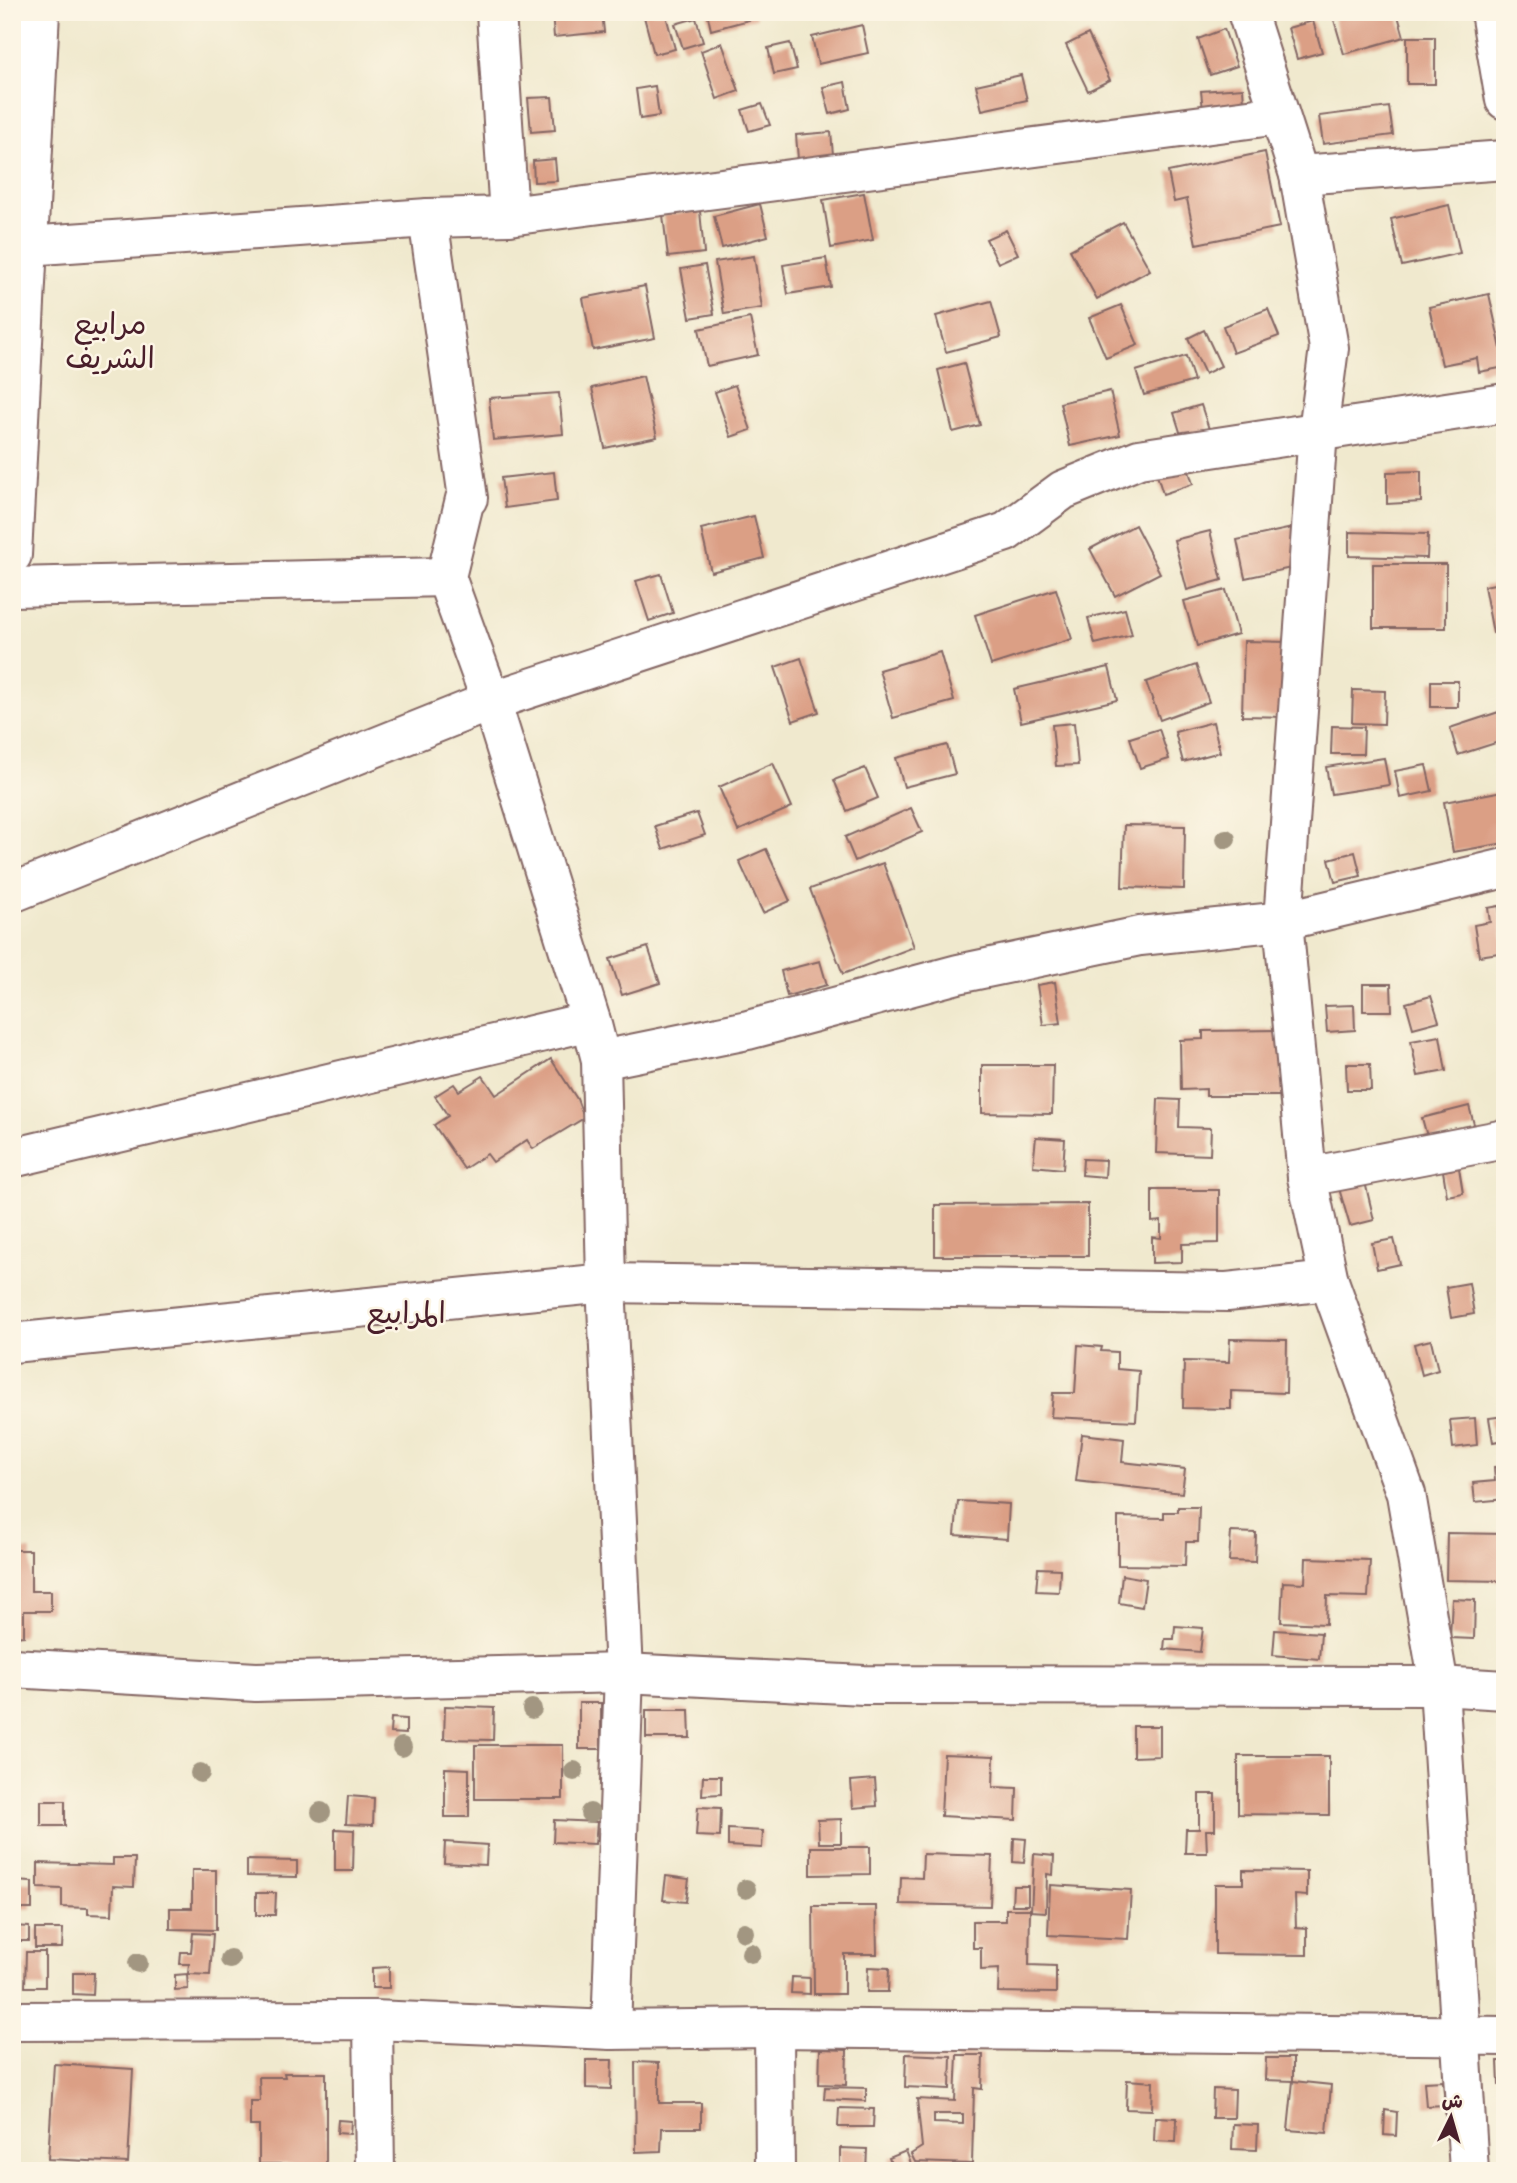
<svg xmlns="http://www.w3.org/2000/svg" width="1517" height="2183" font-family="Caveat,'Playpen Sans Arabic',sans-serif">
	<rect width="100%" height="100%" fill="#fcf5e5"/>
	<filter id="ink" filterUnits="userSpaceOnUse"><feTurbulence type="fractalNoise" baseFrequency=".0143" numOctaves="2"/><feDisplacementMap in="SourceGraphic" scale="14" xChannelSelector="R" yChannelSelector="G"/><feConvolveMatrix kernelMatrix="1 2 1 2 8 2 1 2 1" color-interpolation-filters="sRGB"/></filter>
	<filter id="wash" filterUnits="userSpaceOnUse"><feTurbulence type="fractalNoise" baseFrequency=".00686" numOctaves="4" result="noise"/><feDisplacementMap in="SourceGraphic" scale="28" xChannelSelector="R" yChannelSelector="G"/><feGaussianBlur stdDeviation="1.57" result="paint"/><feColorMatrix in="noise" values="0 0 0 0 0 0 0 0 0 0 0 0 0 0 0 0 0 1.4 0 .05"/><feComposite in="paint" operator="in"/></filter>
	<g filter="url(#wash)">
		<rect width="100%" height="100%" fill="#f0e9ce"/>
		<g id="blocks">
			<!-- building -->
			<g fill="#db9f85" fill-rule="evenodd">
				<path d="M552,12H602L604,32L554,37Z"/>
				<path d="M665,12L675,49L654,54L643,13Z"/>
				<path d="M707,12H754L756,18L711,30Z"/>
				<path d="M1397,12L1404,37L1344,54L1332,13Z"/>
				<path d="M696,18L703,42L683,48L675,24Z"/>
				<path d="M1313,21L1322,52L1297,59L1288,28Z"/>
				<path d="M862,25L868,53L818,64L812,37Z"/>
				<path d="M1224,29L1237,66L1210,75L1198,39Z"/>
				<path d="M1088,34L1110,80L1088,91L1066,45Z"/>
				<rect x="1407" y="37" width="28" height="47"/>
				<path d="M722,43L739,91L717,99L701,51Z"/>
				<path d="M790,43L797,69L774,74L768,48Z"/>
				<path d="M1021,75L1027,100L982,110L976,85Z"/>
				<path d="M845,82L850,109L830,114L823,87Z"/>
				<path d="M655,86L659,116L640,119L636,89Z"/>
				<path d="M1243,88L1245,117L1204,119L1201,91Z"/>
				<path d="M552,97L555,130L531,132L528,98Z"/>
				<path d="M762,104L770,125L749,131L742,110Z"/>
				<path d="M1389,107L1393,135L1323,144L1319,116Z"/>
				<path d="M831,132L833,155L798,159L796,135Z"/>
				<path d="M1265,152L1280,227L1196,244L1187,199L1174,202L1168,172Z"/>
				<path d="M555,159L557,181L534,182L533,161Z"/>
				<path d="M864,193L873,240L831,248L823,200Z"/>
				<path d="M760,204L768,236L722,248L714,216Z"/>
				<path d="M1449,205L1460,253L1402,266L1391,219Z"/>
				<path d="M700,211L704,253L668,257L663,215Z"/>
				<path d="M1123,222L1150,270L1097,299L1070,250Z"/>
				<path d="M1006,230L1018,254L998,263L986,239Z"/>
				<path d="M754,256L762,308L724,314L715,262Z"/>
				<path d="M826,258L831,287L788,294L783,265Z"/>
				<path d="M705,265L714,314L690,318L681,269Z"/>
				<path d="M645,286L655,338L593,350L583,298Z"/>
				<path d="M1489,294L1505,367L1479,372L1477,358L1442,365L1429,307Z"/>
				<path d="M991,301L1001,337L946,352L936,316Z"/>
				<path d="M1121,305L1138,345L1106,358L1089,318Z"/>
				<path d="M1268,309L1279,336L1233,353L1223,326Z"/>
				<path d="M750,318L758,355L707,366L699,329Z"/>
				<path d="M1204,330L1221,366L1205,374L1188,338Z"/>
				<path d="M1186,356L1194,381L1144,395L1136,371Z"/>
				<path d="M964,363L980,425L953,432L938,370Z"/>
				<path d="M643,376L657,437L605,448L592,388Z"/>
				<path d="M735,385L751,430L731,437L715,392Z"/>
				<path d="M1110,391L1120,435L1070,446L1060,403Z"/>
				<path d="M559,393L563,434L493,440L489,398Z"/>
				<path d="M1201,405L1209,429L1182,438L1174,413Z"/>
				<path d="M1187,465L1193,484L1163,494L1157,475Z"/>
				<path d="M1421,471V502L1387,504V472Z"/>
				<path d="M554,472L557,501L505,508L501,478Z"/>
				<path d="M754,516L764,558L711,572L701,529Z"/>
				<path d="M1135,525L1160,573L1115,596L1090,549Z"/>
				<path d="M1297,527L1305,565L1245,578L1237,540Z"/>
				<path d="M1210,531L1222,580L1187,590L1174,540Z"/>
				<path d="M1349,532L1428,534L1427,558L1349,556Z"/>
				<rect x="1373" y="564" width="73" height="64"/>
				<path d="M661,574L673,613L649,621L636,581Z"/>
				<path d="M1505,582V630L1493,633L1484,586Z"/>
				<path d="M1056,589L1072,639L991,665L975,615Z"/>
				<path d="M1226,590L1238,634L1197,646L1184,601Z"/>
				<path d="M1125,609L1132,635L1095,644L1088,618Z"/>
				<path d="M1244,641L1291,642L1289,717L1242,716Z"/>
				<path d="M940,652L954,701L893,718L879,670Z"/>
				<path d="M801,658L819,712L793,721L775,667Z"/>
				<path d="M1196,665L1209,702L1160,720L1146,682Z"/>
				<path d="M1109,667L1117,700L1021,722L1014,689Z"/>
				<rect x="1431" y="681" width="27" height="26"/>
				<path d="M1353,690L1385,691L1384,724L1352,723Z"/>
				<path d="M1505,710V740L1458,755L1450,728Z"/>
				<path d="M1213,722L1220,752L1183,762L1175,732Z"/>
				<path d="M1074,723L1078,765L1056,766L1052,725Z"/>
				<path d="M1332,726L1364,727L1363,754H1331Z"/>
				<path d="M1159,729L1169,759L1140,768L1130,738Z"/>
				<path d="M947,745L955,774L904,787L896,758Z"/>
				<path d="M1384,758L1389,785L1331,794L1326,767Z"/>
				<path d="M773,763L792,807L738,831L719,787Z"/>
				<path d="M1426,765L1432,791L1400,798L1395,771Z"/>
				<path d="M865,768L878,798L847,811L834,780Z"/>
				<path d="M1503,791L1505,843L1453,852L1444,802Z"/>
				<path d="M911,808L922,832L855,861L845,837Z"/>
				<path d="M697,813L705,835L663,849L655,826Z"/>
				<path d="M1124,825L1185,826L1184,889L1122,887Z"/>
				<path d="M766,849L790,901L763,913L739,861Z"/>
				<path d="M1355,852L1361,876L1335,882L1329,859Z"/>
				<path d="M883,863L914,947L843,974L810,889Z"/>
				<path d="M1499,906L1505,952L1479,956L1474,925L1490,922L1488,908Z"/>
				<path d="M648,947L660,983L622,995L610,959Z"/>
				<path d="M820,961L827,985L787,996L781,971Z"/>
				<path d="M1055,982L1061,1023L1043,1025L1037,985Z"/>
				<path d="M1363,984H1391L1392,1011H1363Z"/>
				<path d="M1431,996L1439,1021L1413,1028L1406,1003Z"/>
				<path d="M1354,1005L1355,1030L1327,1032L1325,1006Z"/>
				<path d="M1282,1030L1283,1096H1206V1089L1181,1090L1180,1040L1203,1039V1031Z"/>
				<path d="M1440,1036L1446,1071L1418,1076L1411,1041Z"/>
				<path d="M551,1059L577,1099L584,1118L533,1149L527,1140L493,1162L487,1154L464,1169L434,1125L448,1116L435,1096L454,1084L459,1091L483,1076L496,1095Z"/>
				<path d="M1346,1064H1370L1371,1090H1347Z"/>
				<path d="M982,1065H1053L1052,1114L982,1113Z"/>
				<path d="M1158,1099L1180,1100L1179,1127L1211,1128L1210,1155L1156,1153Z"/>
				<path d="M1469,1106L1475,1128L1428,1140L1422,1118Z"/>
				<path d="M1036,1137L1065,1139L1063,1169L1033,1166Z"/>
				<path d="M1083,1159L1106,1160L1105,1177L1082,1175Z"/>
				<path d="M1459,1168L1463,1193L1447,1196L1443,1171Z"/>
				<path d="M1505,1179V1205L1498,1206L1497,1180Z"/>
				<path d="M1365,1182L1374,1220L1350,1226L1338,1185Z"/>
				<path d="M1152,1190H1219V1243L1182,1244V1262L1152,1263V1237L1161,1238V1221L1152,1222Z"/>
				<path d="M1088,1204V1256H935V1205Z"/>
				<path d="M1394,1239L1400,1264L1377,1269L1372,1243Z"/>
				<path d="M1469,1283L1474,1314L1451,1318L1446,1287Z"/>
				<path d="M1230,1339L1287,1340L1286,1393L1231,1391V1409L1183,1408L1184,1361L1229,1362Z"/>
				<path d="M1431,1340L1438,1370L1422,1375L1414,1344Z"/>
				<path d="M1078,1345L1102,1347L1101,1351L1117,1352V1369L1139,1371L1136,1421L1051,1417L1053,1393H1075Z"/>
				<path d="M1505,1416V1440L1493,1442L1489,1418Z"/>
				<path d="M1475,1418L1477,1445L1453,1448L1450,1420Z"/>
				<path d="M1082,1434L1124,1439L1122,1462L1185,1469L1182,1493L1076,1481Z"/>
				<path d="M1505,1466V1499L1475,1502L1473,1483L1495,1481L1494,1467Z"/>
				<path d="M958,1501L1009,1504L1007,1539L955,1535Z"/>
				<path d="M1178,1507H1199L1198,1542H1186L1185,1566L1118,1565V1517L1164,1518V1512H1178Z"/>
				<path d="M1231,1532L1256,1533L1255,1562L1229,1561Z"/>
				<path d="M1447,1533L1505,1534V1581L1446,1580Z"/>
				<path d="M12,1550H31V1591H51V1611H24V1636L12,1637Z"/>
				<path d="M1306,1558L1370,1560L1368,1597L1327,1596L1326,1624L1281,1622L1283,1582L1305,1583Z"/>
				<path d="M1038,1568L1060,1569L1059,1592L1036,1591Z"/>
				<path d="M1122,1575L1146,1579L1142,1607L1119,1603Z"/>
				<path d="M1452,1599L1475,1600L1474,1639L1450,1638Z"/>
				<path d="M1175,1626L1203,1628L1200,1652L1164,1649L1165,1639H1174Z"/>
				<path d="M1275,1630L1321,1633L1319,1659L1273,1655Z"/>
				<rect x="579" y="1703" width="22" height="46"/>
				<path d="M445,1706L494,1708L493,1740L444,1739Z"/>
				<path d="M646,1710H689L690,1738H646Z"/>
				<path d="M391,1718L406,1719V1734L390,1733Z"/>
				<path d="M1133,1726H1160V1756L1133,1757Z"/>
				<rect x="475" y="1745" width="88" height="54"/>
				<path d="M944,1754L994,1756L993,1787L1017,1788L1016,1820L941,1816Z"/>
				<path d="M1238,1756H1329V1815L1238,1814Z"/>
				<path d="M445,1768L469,1769V1817H445Z"/>
				<path d="M703,1776H721V1794L702,1795Z"/>
				<path d="M875,1779L877,1806L853,1808L851,1781Z"/>
				<path d="M1199,1794H1215V1830H1206L1207,1853H1185L1186,1829H1199Z"/>
				<path d="M348,1796L374,1798L373,1825L346,1824Z"/>
				<rect x="41" y="1801" width="24" height="25"/>
				<path d="M698,1807L721,1808L720,1837L696,1836Z"/>
				<path d="M841,1819V1843H819L818,1820Z"/>
				<path d="M554,1820L597,1822L595,1844L553,1842Z"/>
				<path d="M335,1829L354,1830L353,1871H335Z"/>
				<path d="M728,1829L763,1831L762,1848L728,1846Z"/>
				<path d="M1014,1838L1026,1839L1024,1863L1013,1862Z"/>
				<path d="M445,1842L487,1845L486,1865L444,1863Z"/>
				<path d="M811,1847H870V1874L811,1875Z"/>
				<path d="M923,1854L992,1856L990,1906L900,1904L901,1877L922,1878Z"/>
				<path d="M1034,1854L1054,1856L1053,1875L1047,1874L1046,1912L1031,1911Z"/>
				<path d="M113,1858H135L134,1887L113,1886L112,1915L88,1914V1908L62,1907V1889L38,1888V1863L113,1865Z"/>
				<path d="M247,1860L297,1861V1877L247,1876Z"/>
				<path d="M192,1870H216V1930L170,1929V1908H192Z"/>
				<path d="M1243,1870L1307,1871V1896L1295,1895L1296,1927L1307,1928V1955L1215,1954V1884H1243Z"/>
				<path d="M666,1876L689,1879L686,1902L663,1900Z"/>
				<path d="M12,1881L32,1882V1909H12Z"/>
				<path d="M1050,1885L1131,1890L1128,1939L1048,1935Z"/>
				<path d="M1013,1886H1028V1905H1012Z"/>
				<path d="M256,1893H276L275,1915H256Z"/>
				<path d="M813,1906H876L877,1954H844V1994H814Z"/>
				<path d="M1006,1909H1030L1029,1965L1056,1966V1993L998,1992L999,1969L981,1970V1948H973V1921H1006Z"/>
				<path d="M12,1926L29,1927V1941H12Z"/>
				<path d="M35,1929H63L62,1948H35Z"/>
				<path d="M193,1933L213,1934L210,1975L188,1974L189,1964H180L181,1952H191Z"/>
				<path d="M26,1952H45V1987H25Z"/>
				<path d="M389,1967V1988H372V1968Z"/>
				<path d="M868,1967L889,1968L888,1992H867Z"/>
				<path d="M73,1973H94L93,1995L73,1994Z"/>
				<path d="M187,1974L188,1989L175,1990V1975Z"/>
				<path d="M792,1977L810,1978V1994L791,1993Z"/>
				<path d="M820,2049L847,2050L846,2085L819,2084Z"/>
				<path d="M906,2054L951,2056L950,2089L905,2087Z"/>
				<path d="M957,2055H983L982,2089L974,2088L972,2164L915,2162L911,2154L922,2147L917,2099L955,2101ZM934,2114H963V2124L934,2123Z"/>
				<path d="M1266,2058H1293V2081L1265,2080Z"/>
				<path d="M586,2060H612L611,2089L586,2088Z"/>
				<path d="M1498,2061H1505V2085H1499Z"/>
				<path d="M635,2062L659,2063V2103H701V2128H662L661,2151L636,2152Z"/>
				<path d="M54,2064L133,2069L128,2163L48,2159Z"/>
				<path d="M284,2073H326V2164H259V2126H250V2101H260L259,2077H285Z"/>
				<path d="M1127,2080L1153,2082L1152,2110L1126,2109Z"/>
				<path d="M1293,2081L1331,2085L1327,2133L1288,2130Z"/>
				<path d="M1443,2081L1445,2105L1426,2106L1424,2082Z"/>
				<path d="M825,2087L866,2088V2101L824,2099Z"/>
				<path d="M1213,2089L1235,2090L1234,2118H1212Z"/>
				<path d="M839,2108L874,2109L873,2127H838Z"/>
				<path d="M1385,2110L1397,2112L1396,2136L1384,2135Z"/>
				<path d="M1155,2117L1177,2118L1176,2142L1154,2141Z"/>
				<path d="M338,2120L351,2121L350,2134L337,2133Z"/>
				<path d="M1233,2124L1258,2125L1257,2150L1232,2149Z"/>
				<path d="M840,2148L867,2149L866,2171H840Z"/>
				<path d="M906,2151L914,2171H894L889,2158Z"/>
			</g>
		</g>
	</g>
	<g filter="url(#ink)">
		<use href="#blocks" fill-opacity="0" stroke="#846664" stroke-width="2"/>
		<g fill="none" stroke-linecap="round" stroke-linejoin="round">
			<defs>
				<g id="minor">
					<path d="M496,12L509,216"/>
					<path d="M1247,12L1299,175L1329,348L1318,431L1283,921L1307,1177L1329,1281L1406,1494L1439,1686L1469,2171"/>
					<path d="M1490,12L1505,100"/>
					<path d="M1299,175L1505,160"/>
					<path d="M428,218L468,498L465,499L446,577L491,701L591,1021L601,1060L606,1283L624,1673L611,2030"/>
					<path d="M12,247L428,218L509,216L1279,115"/>
					<path d="M12,555L40,12"/>
					<path d="M12,587L446,577"/>
					<path d="M12,893L491,701L1006,532L1063,490L1139,459L1505,403"/>
					<path d="M601,1060L748,1030L958,974L1140,936L1283,921L1505,868"/>
					<path d="M12,1158L591,1021"/>
					<path d="M1307,1177L1505,1139"/>
					<path d="M12,1343L606,1283L1227,1292L1329,1281"/>
					<path d="M12,1668L256,1682L624,1673L864,1685L1439,1686L1505,1690"/>
					<path d="M373,2020L375,2171"/>
					<path d="M12,2021L373,2020L611,2030L774,2028L1505,2036"/>
					<path d="M774,2028L775,2171"/>
				</g>
			</defs>
			<!-- minor casing -->
			<use href="#minor" stroke="#846664" stroke-width="42"/>
			<!-- minor -->
			<use href="#minor" stroke="#fff" stroke-width="38"/>
		</g>
		<!-- trees -->
		<g fill="#a29681">
			<circle cx="1226" cy="839" r="10"/>
			<circle cx="532" cy="1709" r="10"/>
			<circle cx="402" cy="1747" r="10"/>
			<circle cx="574" cy="1771" r="10"/>
			<circle cx="200" cy="1773" r="10"/>
			<circle cx="321" cy="1812" r="10"/>
			<circle cx="590" cy="1813" r="10"/>
			<circle cx="746" cy="1889" r="10"/>
			<circle cx="744" cy="1932" r="10"/>
			<circle cx="751" cy="1953" r="10"/>
			<circle cx="230" cy="1959" r="10"/>
			<circle cx="138" cy="1963" r="10"/>
		</g>
	</g>
	<g text-anchor="middle" dominant-baseline="central" stroke-width="5" stroke-linejoin="round" paint-order="stroke">
		<!-- neighbourhood labels -->
		<g font-size="30" fill="#4a1f2b" stroke="#fcf5e5">
			<text x="110" y="324">مرابيع<tspan x="110" dy="34">الشريف</tspan></text>
			<text x="406" y="1313">المرابيع</text>
		</g>
	</g>
	<!-- margin -->
	<rect width="1517" height="2183" fill="none" stroke="#fcf5e5" stroke-width="42"/>
	<!-- north arrow -->
	<g transform="translate(1451 2117) rotate(5)" stroke="#fcf5e5" stroke-width="5" paint-order="stroke">
	<path d="M0-5L12 26L0 18L-12 26Z" fill="#4a1f2b"/>
	<text y="-10" font-size="19" font-weight="bold" text-anchor="middle" fill="#4a1f2b">ش</text>
	</g>
</svg>
